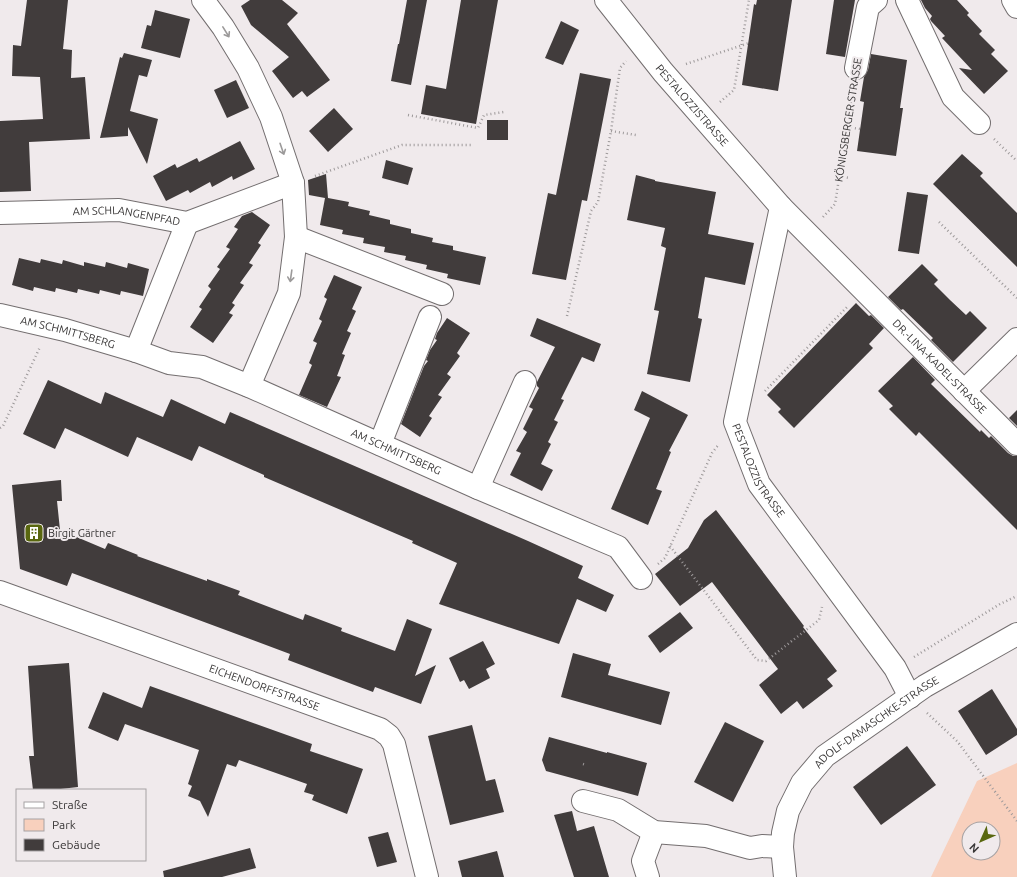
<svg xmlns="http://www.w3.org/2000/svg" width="1017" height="877" font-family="Ubuntu,sans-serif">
	<rect width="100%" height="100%" fill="#f0eaec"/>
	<!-- green -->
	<path fill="#f8d0bd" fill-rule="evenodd" d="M1017,763V877H931L977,781ZM969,829H993V853H969Z"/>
	<!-- building -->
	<g fill="#413c3c">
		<path d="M27,0H68L63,49L72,50L71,78L85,77L90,139L29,142L31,191L0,192V121L43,119L40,77L12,76L13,45L21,46Z"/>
		<path d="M250,0H282L298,13L287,24L330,80L307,97L302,91L293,98L272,71L289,57L251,25L241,6Z"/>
		<path d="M407,0H427L411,85L391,81L398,44H399Z"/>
		<path d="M461,0H498L476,124L421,114L426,85L446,89Z"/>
		<path d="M757,0H792L778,91L742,85L754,4L756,5Z"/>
		<path d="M834,0H855L845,57L826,54Z"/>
		<path d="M921,0H957L969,13L967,15L982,31L979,34L995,50L991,54L1008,71L984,94L959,68L972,70L942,38L945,36L931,21L930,19L932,16L925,8Z"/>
		<path d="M155,10L190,19L180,58L141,48L147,25L151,26Z"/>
		<path d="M561,21L579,30L563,65L545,58Z"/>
		<path d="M124,53L152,60L147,77L139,75L130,111L158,119L147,164L128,127V136L100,138L120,57L122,58Z"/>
		<path d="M871,54L907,60L900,108H903L896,156L857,151L864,102L860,101L864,77L868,70Z"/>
		<path d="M580,73L611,79L587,201L582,200L566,280L532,274L548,193L556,195Z"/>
		<path d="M236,80L249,108L227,118L214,90Z"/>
		<path d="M334,108L353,129L328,152L309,131Z"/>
		<rect x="487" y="120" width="21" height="20"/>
		<path d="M240,141L255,169L233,180L232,176L212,187L210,182L190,193L188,190L166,201L153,176L175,164L177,168L197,158L199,162Z"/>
		<path d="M962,154L983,173L980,176L1017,213V267L933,184Z"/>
		<path d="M386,160L413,168L408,185L382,178Z"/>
		<path d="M326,174L328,198L349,202L348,206L370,211L369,215L390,220V224L411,229V233L433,238L432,242L453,246V250L486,257L480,285L447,278L448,274L426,269L427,265L405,260L406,256L384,252L385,247L363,243L364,238L342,234L343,230L320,225L325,198L309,195L308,180Z"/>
		<path d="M636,175L655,180V181L716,192L708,234L754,243L745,285L705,277L698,318L702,319L690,382L647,374L659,311L654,310L666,248L661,246L665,228L627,220Z"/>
		<path d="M907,192L928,195L919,254L898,251Z"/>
		<path d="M252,212L270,225L258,243L261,245L249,263L253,265L240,283L244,285L232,303L235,305L229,313L233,315L213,343L190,327L202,309L199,307L211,289L208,286L220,269L217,267L230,249L226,247L238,229L234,227L242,216Z"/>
		<path d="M19,258L40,263L41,259L62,264L63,260L84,266V262L105,267L106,262L127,268L128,263L149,269L143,296L121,291L120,295L100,290L99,294L78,289L77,293L56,288L55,292L34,287L33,291L12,285Z"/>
		<path d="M922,264L938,280L934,284L950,300L966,315L970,311L987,328L953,362L931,340L933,338L903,309L901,310L888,297Z"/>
		<path d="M334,275L362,287L352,309L356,311L347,331L351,333L342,354L345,355L337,376L341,377L327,407L299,395L312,365L309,363L317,343L313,341L322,321L319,319L327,299L324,297Z"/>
		<path d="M856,303L869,316L871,315L884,328L869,344L873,348L794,428L778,412L781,409L767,395Z"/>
		<path d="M447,318L470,333L457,353L460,356L447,374L451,377L438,395L442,397L429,416L432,418L420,437L401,424L424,366L428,361L426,360L430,350L437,340L435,339L437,333Z"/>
		<path d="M537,318L601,344L594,362L582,357L561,399L564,400L554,420L558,422L548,442L551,444L541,464L553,470L542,491L510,475L521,453L516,451L527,432L523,429L533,409L529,407L539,388L537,386V382L555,347L530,336Z"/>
		<path d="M913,357L935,380L931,384L980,432L981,430L989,438L991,436L1008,453L1013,456H1017V530L919,432L916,436L889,409L893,406L878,391Z"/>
		<path d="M48,380L101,404L105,392L163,417L171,399L225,424L230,412L528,541L583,566L578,578L614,595L606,612L577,599L559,644L439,604L457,563L412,543L413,541L264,477V475L199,446L192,461L137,437L128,457L65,428L55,449L23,434Z"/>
		<path d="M642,391L688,415L669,451L671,452L656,489L662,491L648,525L611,509L650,418L634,410Z"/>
		<path d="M1017,410V426L1009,418Z"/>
		<path d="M61,480L62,501H57L60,530L105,549L108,543L138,555L137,556L207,581V579L240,591L238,595L303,620L305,614L342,628L341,631L395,651L407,619L432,629L415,676L436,665L421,704L375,687L373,692L288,660L290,654L72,573L67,586L20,569L12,485Z"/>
		<path d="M716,510L804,626L803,627L837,671L827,679L833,686L803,709L797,701L781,714L759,685L778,669L712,582L680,606L655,574L688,548L704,520Z"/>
		<path d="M680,612L693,628L660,653L648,636Z"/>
		<path d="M483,641L495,664L486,669L490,678L469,689L464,680L460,682L449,658Z"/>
		<path d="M573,653L611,664L608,675L670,692L661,725L561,697Z"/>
		<path d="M69,663L78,787L52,790H33L29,756H34L28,666Z"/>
		<path d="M150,686L312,744L310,751L363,769L347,814L312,800L314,795L304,792L307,784L239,760L236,767L227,764L208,817L200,801L188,796L192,786L188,784L199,750L125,724L118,741L88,728L103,692L142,708Z"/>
		<path d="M992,689L1017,729V735L986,755L958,711Z"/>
		<path d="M725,722L764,741L733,802L694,782Z"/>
		<path d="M472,725L486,781L495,779L504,812L450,825L428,736Z"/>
		<path d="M549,737L607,753V752L647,763L638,796L546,771L542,760Z"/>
		<path d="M907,746L936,785L881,825L853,787Z"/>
		<path d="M572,811L577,831L594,826L609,877H574L554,815Z"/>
		<path d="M388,832L397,862L377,867L368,837Z"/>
		<path d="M250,848L256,868L222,877H164L163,871Z"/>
		<path d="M497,851L504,877H462L458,861Z"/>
	</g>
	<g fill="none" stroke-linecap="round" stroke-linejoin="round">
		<defs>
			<g id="minor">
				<path d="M203,0L223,27L248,68L271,117L293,183L296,237L289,293L249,386"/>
				<path id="s1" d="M606,0L663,72L781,207L1017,444"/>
				<path d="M907,0L953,97L979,123"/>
				<path d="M1013,0L1017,7"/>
				<path d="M856,68L868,7L876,0"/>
				<path id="s2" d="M781,207L735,422L759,484L895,668L910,697"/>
				<path id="s3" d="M0,213L119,210L187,223L293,183"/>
				<path d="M296,237L442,294"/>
				<path id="s4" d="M0,315L65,330L136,351L169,363L202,367L249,386L478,488L618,547L641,578"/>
				<path d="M136,351L187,223"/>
				<path d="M964,391L1017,339"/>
				<path d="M380,444L430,317"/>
				<path d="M478,488L525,382"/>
				<path id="s5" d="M0,592L380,729L389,736L394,744L427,877"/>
				<path d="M583,801L618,810L654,832L706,836L750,848L762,846L782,847"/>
				<path d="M648,877L643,861L654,832"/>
				<path id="s6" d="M785,877L782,847L783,833L788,811L802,783L825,756L925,686L1017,634"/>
			</g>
		</defs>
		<!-- minor casing -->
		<use href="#minor" stroke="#736e6f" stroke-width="24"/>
		<!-- path -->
		<g stroke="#9d999a" stroke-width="2.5" stroke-dasharray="1 3" stroke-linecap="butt">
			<path d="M686,64L749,43"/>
			<path d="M720,102L734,90L749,0"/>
			<path d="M408,115L478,128L484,115L504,112"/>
			<path d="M847,127L860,129"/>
			<path d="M611,131L636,135"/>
			<path d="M994,139L1017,161"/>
			<path d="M315,176L402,145H472"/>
			<path d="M839,176L849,178"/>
			<path d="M823,217L835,204L853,90"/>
			<path d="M939,222L1017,298"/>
			<path d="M567,316L591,211L598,202L611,131L620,68L626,61"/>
			<path d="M765,391L848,306"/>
			<path d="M0,428L3,426L40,347"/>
			<path d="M670,546L757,660L766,661L819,620L822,607"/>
			<path d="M658,564L665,558L712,453L719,444"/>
			<path d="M914,657L1000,604L1017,596"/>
			<path d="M927,713L957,741L1017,821"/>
			<path d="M583,764L586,765"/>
		</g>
		<!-- minor -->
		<use href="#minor" stroke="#fff" stroke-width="22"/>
	</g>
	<!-- one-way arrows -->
	<defs><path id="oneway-shaft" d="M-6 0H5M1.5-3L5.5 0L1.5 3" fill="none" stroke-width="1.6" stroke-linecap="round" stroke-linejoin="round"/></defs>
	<g stroke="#9c9a9a">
		<use href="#oneway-shaft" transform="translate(226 32) rotate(58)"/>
		<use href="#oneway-shaft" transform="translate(282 149) rotate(71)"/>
		<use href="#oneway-shaft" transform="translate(291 276) rotate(98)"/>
	</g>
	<!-- icons -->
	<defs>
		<symbol id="building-square" viewBox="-11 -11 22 22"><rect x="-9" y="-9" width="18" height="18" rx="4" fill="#59670f" stroke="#f0eaec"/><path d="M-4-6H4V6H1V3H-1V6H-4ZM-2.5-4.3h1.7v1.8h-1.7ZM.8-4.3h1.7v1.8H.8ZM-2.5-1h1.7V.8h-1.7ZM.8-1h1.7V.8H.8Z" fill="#fff"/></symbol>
	</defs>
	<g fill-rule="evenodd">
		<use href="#building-square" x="23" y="522" width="22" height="22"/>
	</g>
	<g text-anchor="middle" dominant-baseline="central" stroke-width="4" stroke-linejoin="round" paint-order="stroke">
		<!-- street labels -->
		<g font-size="11" fill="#383636" stroke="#f0eaec">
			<text stroke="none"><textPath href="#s1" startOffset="136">PESTALOZZISTRASSE</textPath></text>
			<text transform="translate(848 120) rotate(-81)">KÖNIGSBERGER STRASSE</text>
			<text stroke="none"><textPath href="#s3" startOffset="127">AM SCHLANGENPFAD</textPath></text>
			<text stroke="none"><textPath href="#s4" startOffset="70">AM SCHMITTSBERG</textPath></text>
			<text stroke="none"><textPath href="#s1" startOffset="496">DR.-LINA-KADEL-STRASSE</textPath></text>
			<text stroke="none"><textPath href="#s4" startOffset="421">AM SCHMITTSBERG</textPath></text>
			<text stroke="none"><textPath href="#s2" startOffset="274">PESTALOZZISTRASSE</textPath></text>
			<text stroke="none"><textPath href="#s5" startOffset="281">EICHENDORFFSTRASSE</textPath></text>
			<text stroke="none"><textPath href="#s6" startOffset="195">ADOLF-DAMASCHKE-STRASSE</textPath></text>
		</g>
		<!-- poi labels -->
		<g font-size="11" fill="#383636" stroke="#f0eaec" text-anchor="start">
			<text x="48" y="533">Birgit Gärtner</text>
		</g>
	</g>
	<!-- legend -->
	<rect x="16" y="789" width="130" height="72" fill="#f0eaec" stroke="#a6a2a3"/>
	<rect x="24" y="802" width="20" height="6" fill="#ffffff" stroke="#a6a2a3"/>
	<text x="52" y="809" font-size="12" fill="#383636">Straße</text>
	<rect x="24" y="819" width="20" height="12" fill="#f8d0bd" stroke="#a6a2a3"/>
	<text x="52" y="829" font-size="12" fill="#383636">Park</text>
	<rect x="24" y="839" width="20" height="12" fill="#413c3c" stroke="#a6a2a3"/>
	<text x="52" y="849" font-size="12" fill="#383636">Gebäude</text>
	<!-- north arrow -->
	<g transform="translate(981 841) rotate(225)"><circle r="19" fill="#f0eaec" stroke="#a6a2a3"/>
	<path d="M0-3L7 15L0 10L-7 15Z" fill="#59670f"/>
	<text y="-6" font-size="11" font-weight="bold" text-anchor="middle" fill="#383636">N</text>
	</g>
</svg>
